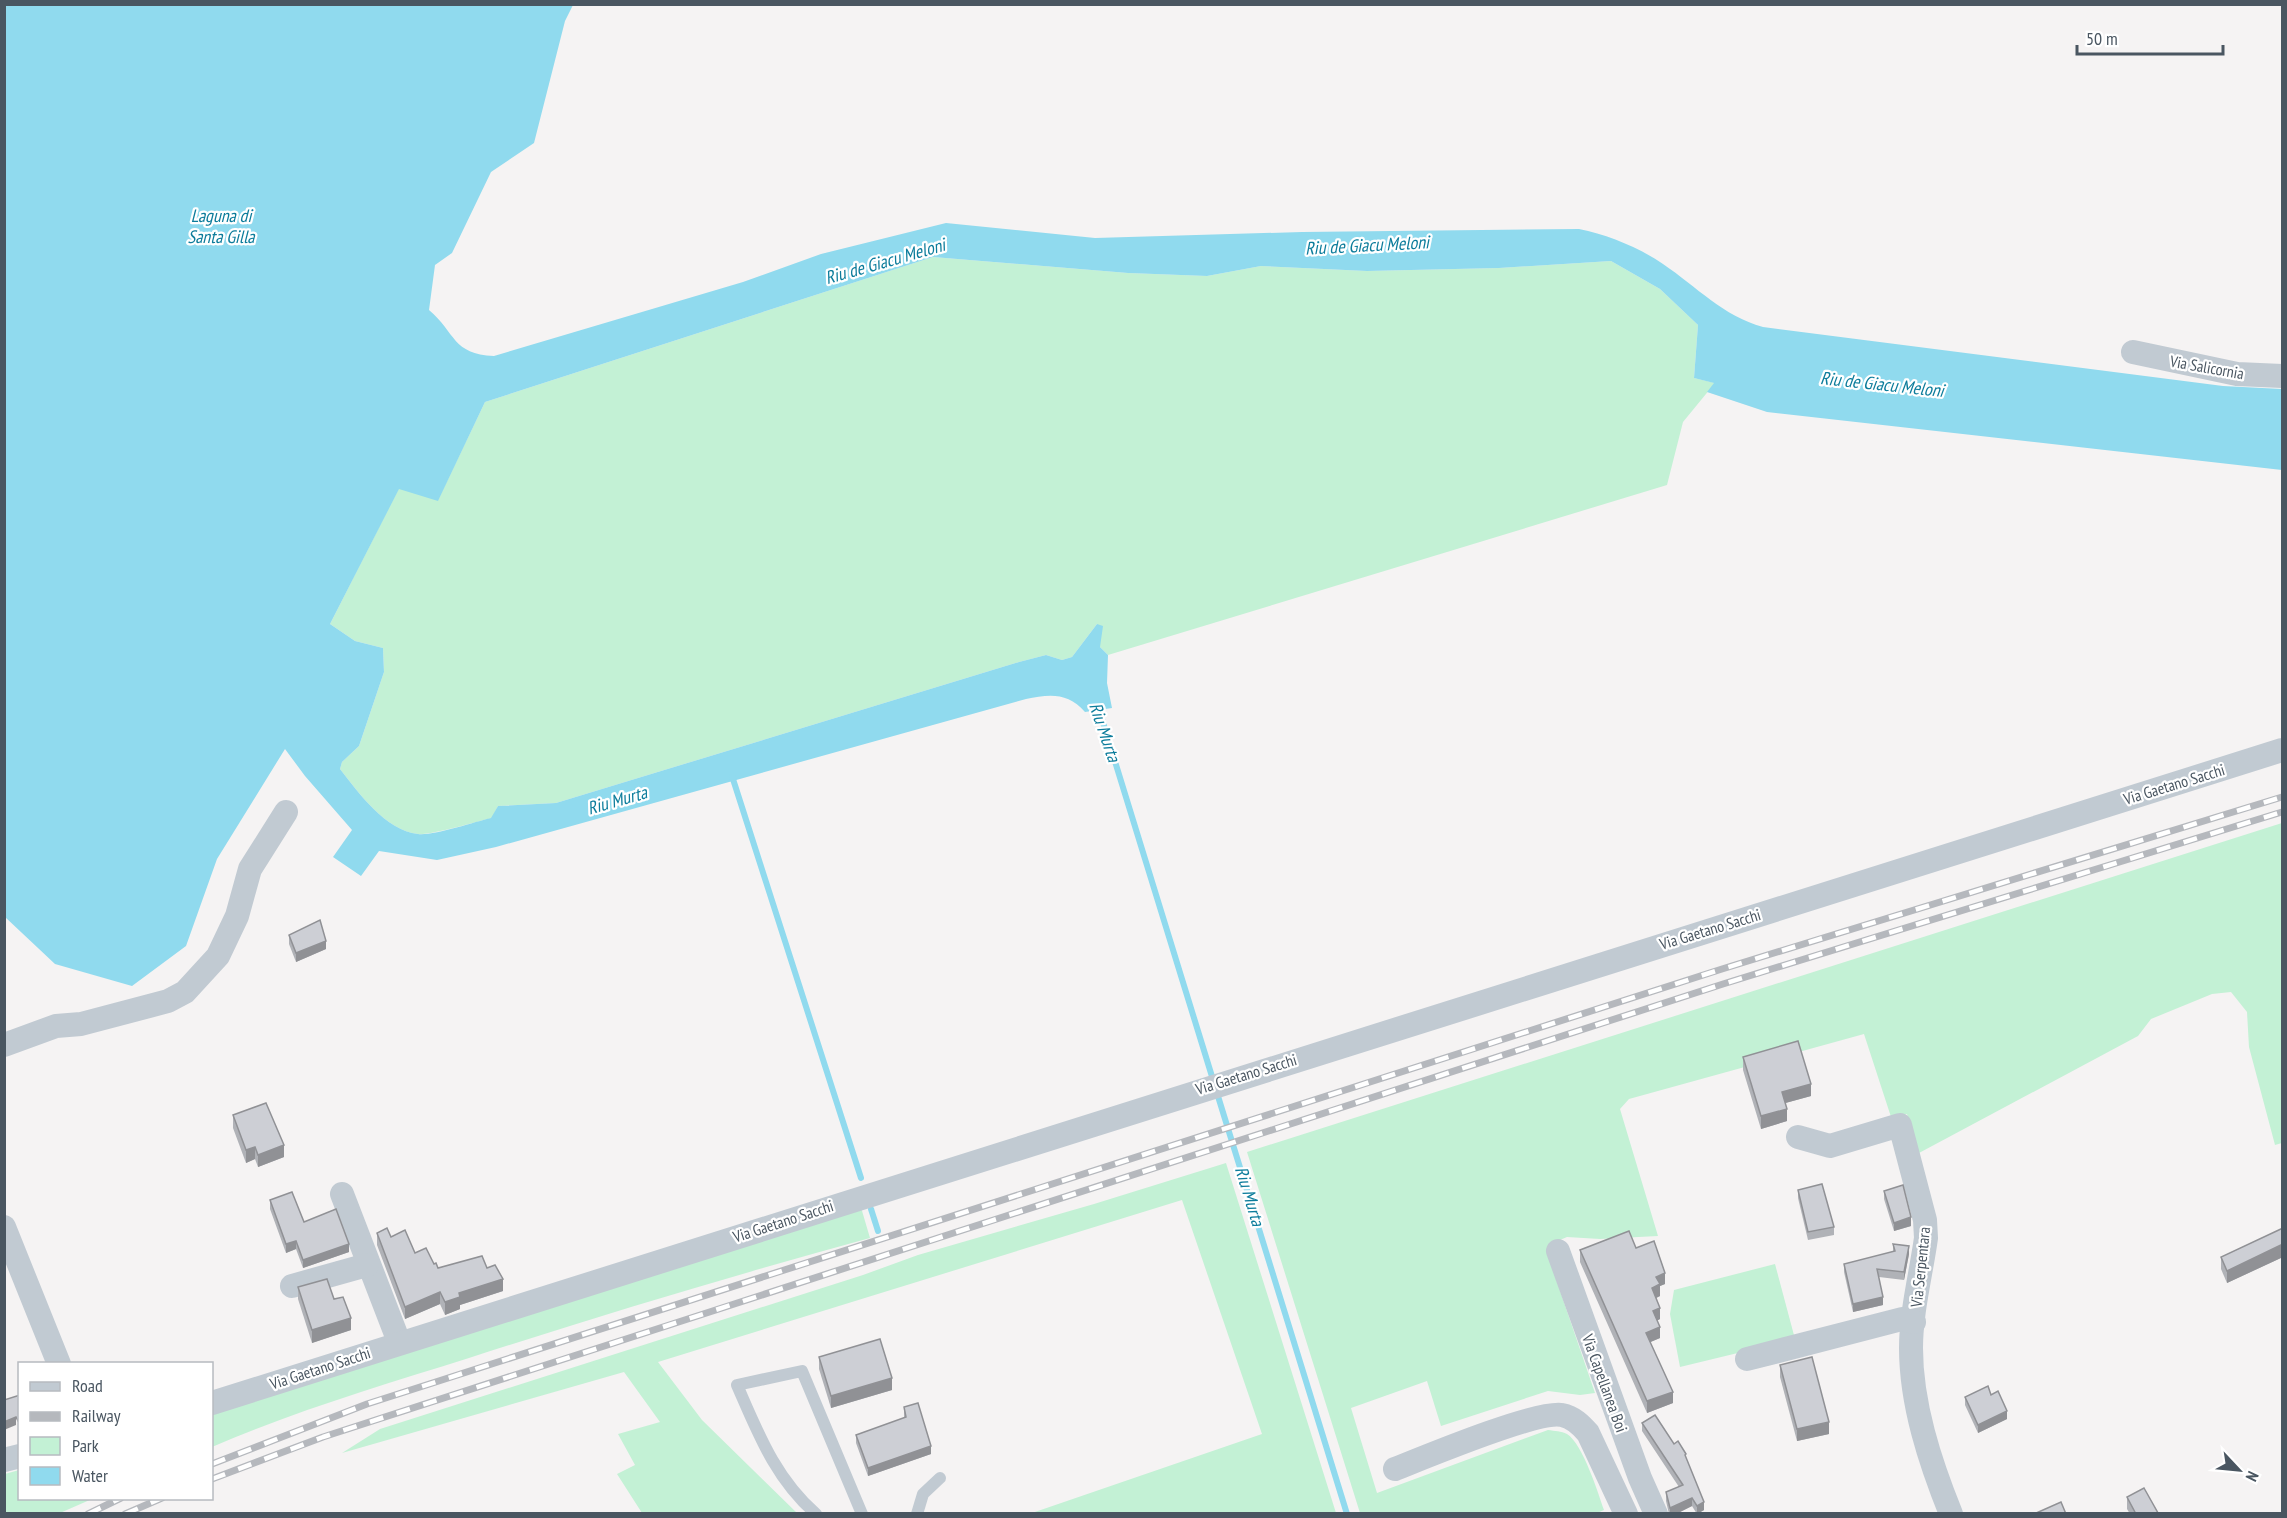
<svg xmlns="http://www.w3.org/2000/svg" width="2287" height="1518" font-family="'PT Sans Narrow',sans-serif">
	<rect width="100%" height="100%" fill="#f5f3f3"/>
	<!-- green -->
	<g fill="#c3f1d5">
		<path d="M933,257L1128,273L1207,276L1261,266L1367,271L1499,268L1611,261L1660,289L1698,325L1694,378L1715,383L1683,422L1667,485L1108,655L1100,647L1097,624L1072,657L1062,660L1046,655L1019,662L556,803L498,806L492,818C474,822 433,835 418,834C386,831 358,792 340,769L342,762L359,746L384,672L383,648L355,641L330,624L399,488L438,500L485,402Z"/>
		<path d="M2282,823V1143L2275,1145L2249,1047L2247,1012L2231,992L2212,994L2151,1019L2138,1036L1919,1153L1907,1114L1892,1120L1864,1034L1629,1099L1620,1109L1658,1236L1600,1239L1567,1237L1548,1245L1556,1279L1595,1393L1580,1395L1548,1391L1441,1426L1427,1381L1351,1408L1377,1493L1548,1430C1555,1431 1561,1431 1567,1434C1583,1444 1598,1493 1604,1510L1597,1513H1360L1247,1152Z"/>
		<path d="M1226,1163L1336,1513H1032L1262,1434L1182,1200L658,1362L702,1420L797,1513H642L617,1474L635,1465L618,1434L660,1422L624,1372L342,1453L380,1429L863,1275L918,1255L1094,1204Z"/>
		<path d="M860,1204L870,1238C735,1275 602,1315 469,1358C383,1385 295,1411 212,1447V1412Z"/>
		<path d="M1775,1264L1795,1339L1680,1367L1670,1314L1674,1290Z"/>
		<path d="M19,1470L20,1498L92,1499L60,1513H5V1474Z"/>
	</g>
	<!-- water -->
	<path fill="#90daee" d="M4,5H573L565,21L534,143L491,172L452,253L435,265L429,310C456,333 452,354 494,356L743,282L821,254L946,223L1095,238L1302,232L1579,229C1608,235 1638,247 1663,264C1697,287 1723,316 1763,327L2223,386L2282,389V470L1767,412L1707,392L1714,383L1694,378L1698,325L1660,289L1611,261L1499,268L1367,271L1261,266L1207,276L1128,273L933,257L485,402L438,501L399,489L330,624L355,641L383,648L384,672L359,746L342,762L340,769C358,792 386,831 418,834C433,836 474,822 491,818L498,806L556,803L1019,662L1046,655L1062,660L1072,657L1097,624L1103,626L1100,647L1108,655L1107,683L1112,708L1085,712C1068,692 1049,694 1026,699L496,847L437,860L379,851L361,876L333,857L352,830L305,776L285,749L217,859L186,946L132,986L55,964L5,917Z"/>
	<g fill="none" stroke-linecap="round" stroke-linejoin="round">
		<!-- stream -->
		<g stroke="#90daee" stroke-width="6">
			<path d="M1097,703L1214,1083"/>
			<path d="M732,776L861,1178"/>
			<path d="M1217,1093L1347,1514"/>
			<path d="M871,1209L878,1231"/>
		</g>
		<!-- service -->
		<g stroke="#c1cad2" stroke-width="12">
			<path d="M816,1514C775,1478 758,1433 737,1385L802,1371L862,1514"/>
			<path d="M917,1514L923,1494L940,1478"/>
		</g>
		<!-- minor -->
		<g stroke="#c1cad2" stroke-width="24">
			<path d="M2133,352L2237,374L2282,376"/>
			<path d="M4,1045L56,1026L81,1024L168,1001L185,992L218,956L237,916L250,869L286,812"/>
			<path d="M1798,1137L1830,1146L1900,1125L1925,1220L1926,1238C1921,1274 1911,1312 1911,1348C1911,1404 1930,1462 1951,1514"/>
			<path d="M342,1194L399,1342"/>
			<path d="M4,1227L59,1364"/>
			<path d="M1558,1251L1640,1478L1656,1514"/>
			<path d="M292,1286L367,1265"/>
			<path d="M1747,1359L1902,1319L1914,1322"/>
			<path d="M212,1403L2282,750"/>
			<path d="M4,1460L20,1456"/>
			<path d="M1395,1469C1425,1457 1538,1410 1562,1415C1573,1417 1581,1425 1588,1433L1626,1514"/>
		</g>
		<defs>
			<g id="rail">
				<path d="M212,1464L367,1404L1722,969L2282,797"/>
				<path d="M212,1479L323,1437L1723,984L2282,812"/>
				<path d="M88,1514L121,1498"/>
				<path d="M125,1514L162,1498"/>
			</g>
		</defs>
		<!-- rail casing -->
		<use href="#rail" stroke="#b5b8bd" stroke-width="7"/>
		<!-- rail -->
		<use href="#rail" stroke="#fff" stroke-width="4.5" stroke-dasharray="14" stroke-linecap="butt"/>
	</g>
	<!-- wall -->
	<g fill="#b0b2b7">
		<path d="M289,935L326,949L296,962L289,944Z"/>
		<path d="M1743,1057L1811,1096L1785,1103L1787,1121L1761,1129L1743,1070Z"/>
		<path d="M233,1115L284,1157L258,1167L255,1159L246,1163L233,1128Z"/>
		<path d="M1798,1190L1834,1227V1235L1808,1240L1798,1198Z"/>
		<path d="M1884,1191L1911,1226L1894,1231L1884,1199Z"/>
		<path d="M270,1200L304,1222L349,1252L303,1268L296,1249L286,1253L270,1209Z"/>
		<path d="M2283,1228V1257L2227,1283L2221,1269V1257Z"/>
		<path d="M377,1233L391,1237L438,1268H487L503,1291L460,1305V1309L445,1315L440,1304L405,1319L377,1245Z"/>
		<path d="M1893,1244L1909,1254L1904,1280L1879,1277L1883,1305L1853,1312L1844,1272V1264L1893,1252Z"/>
		<path d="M1636,1248L1665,1284L1660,1286V1296L1656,1298L1660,1319L1657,1320L1660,1338L1650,1342L1673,1403L1647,1413L1580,1262V1250Z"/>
		<path d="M298,1287L334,1299L351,1330L312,1343L298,1299Z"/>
		<path d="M819,1357L892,1390L831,1408L819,1369Z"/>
		<path d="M1780,1365L1829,1434L1797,1441L1780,1377Z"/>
		<path d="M1991,1395L2007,1419L1978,1433L1965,1405V1397Z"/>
		<path d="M904,1407L931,1454L868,1476L856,1443V1435L904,1418Z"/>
		<path d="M1642,1423L1674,1444L1686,1460L1704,1510L1697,1514L1692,1506L1676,1514H1669L1666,1501V1492L1679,1487L1642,1431Z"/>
		<path d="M2127,1497L2158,1514H2130L2127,1509Z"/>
	</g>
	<!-- shaded-wall -->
	<g fill="#909195">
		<path d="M326,941V949L296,962V953Z"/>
		<path d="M1811,1084V1096L1782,1104V1092Z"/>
		<path d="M1787,1109V1121L1761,1129V1116Z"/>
		<path d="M284,1145V1157L258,1167V1155Z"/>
		<path d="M255,1147V1159L246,1163V1150Z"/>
		<path d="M1911,1217V1226L1894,1231V1223Z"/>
		<path d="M296,1241V1249L286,1253V1244Z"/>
		<path d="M349,1244V1252L303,1268V1260Z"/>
		<path d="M2283,1244V1257L2227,1283V1271Z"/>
		<path d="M1909,1246V1254L1904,1280V1272Z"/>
		<path d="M1665,1273V1284L1660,1286V1296L1652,1300V1288L1656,1277Z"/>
		<path d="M503,1279V1291L460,1305V1309L445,1315V1302L459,1293Z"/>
		<path d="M440,1292V1304L405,1319V1307Z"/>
		<path d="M1883,1297V1305L1853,1312V1304Z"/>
		<path d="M1660,1308V1319L1653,1323V1311Z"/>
		<path d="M351,1318V1330L312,1343V1330Z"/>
		<path d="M1660,1327V1338L1646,1344V1333Z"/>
		<path d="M892,1378V1390L831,1408V1396Z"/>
		<path d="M1673,1392V1403L1647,1413V1401Z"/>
		<path d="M2007,1411V1419L1978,1433V1425Z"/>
		<path d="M16,1417V1425L4,1430V1422Z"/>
		<path d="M20,1420V1429H18V1421Z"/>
		<path d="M1829,1422V1434L1797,1441V1429Z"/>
		<path d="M931,1446V1454L868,1476V1468Z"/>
		<path d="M1692,1498V1506L1676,1514H1670V1508Z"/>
		<path d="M1704,1502V1510L1697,1514V1506Z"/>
	</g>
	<!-- building -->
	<g fill="#cdcfd5" stroke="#909195" stroke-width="1.5">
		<path d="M320,920L326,941L296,953L289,935Z"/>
		<path d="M1798,1041L1811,1084L1782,1092L1787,1109L1761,1116L1743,1057Z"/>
		<path d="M266,1103L284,1145L258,1155L255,1147L246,1150L233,1115Z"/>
		<path d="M1822,1184L1834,1227L1808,1232L1798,1190Z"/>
		<path d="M1903,1185L1911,1217L1894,1223L1884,1191Z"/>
		<path d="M292,1192L304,1222L336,1209L349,1244L303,1260L296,1241L286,1244L270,1200Z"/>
		<path d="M387,1228L391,1237L405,1230L415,1253L426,1248L434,1264L436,1263L438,1268L482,1256L487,1268L495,1265L503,1279L459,1293L460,1297L445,1302L440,1292L405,1307L377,1233Z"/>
		<path d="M2283,1228V1244L2227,1271L2221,1257Z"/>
		<path d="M1629,1231L1636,1248L1654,1241L1665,1273L1656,1277L1660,1284L1652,1288L1660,1308L1653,1311L1660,1327L1646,1333L1673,1392L1647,1401L1580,1250Z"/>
		<path d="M1893,1244L1909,1246L1904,1272L1877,1269L1883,1297L1853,1304L1844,1264L1895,1251Z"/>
		<path d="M327,1279L334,1299L343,1297L351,1318L312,1330L298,1287Z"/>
		<path d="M880,1339L892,1378L831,1396L819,1357Z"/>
		<path d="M1812,1357L1829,1422L1797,1429L1780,1365Z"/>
		<path d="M1988,1386L1991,1395L1998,1391L2007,1411L1978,1425L1965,1397Z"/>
		<path d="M20,1395V1420L18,1421L16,1417L4,1422V1400Z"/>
		<path d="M918,1403L931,1446L868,1468L856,1435L906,1417L904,1407Z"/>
		<path d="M1655,1415L1674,1444L1678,1441L1686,1454L1685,1455L1704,1502L1697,1506L1692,1498L1670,1508L1666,1492L1683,1485L1642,1423Z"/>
		<path d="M2144,1488L2158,1513L2156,1514H2136L2127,1497Z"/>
		<path d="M2061,1502L2066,1514H2034Z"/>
	</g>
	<g text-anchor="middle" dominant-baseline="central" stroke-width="4.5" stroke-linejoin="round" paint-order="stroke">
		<!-- street labels -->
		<g font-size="16" fill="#4a5661" stroke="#fff">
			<text transform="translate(2207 367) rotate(10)">Via Salicornia</text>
			<text transform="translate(2174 784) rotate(-17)">Via Gaetano Sacchi</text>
			<text transform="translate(1710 929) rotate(-17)">Via Gaetano Sacchi</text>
			<text transform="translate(1246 1074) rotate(-17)">Via Gaetano Sacchi</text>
			<text transform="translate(783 1221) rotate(-18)">Via Gaetano Sacchi</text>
			<text transform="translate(1920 1267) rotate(-84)">Via Serpentara</text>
			<text transform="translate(320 1368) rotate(-18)">Via Gaetano Sacchi</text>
			<text transform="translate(1605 1383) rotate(70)">Via Capellanea Boi</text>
		</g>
		<!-- water labels -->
		<g font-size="18" font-style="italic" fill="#0c7c9b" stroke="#fff">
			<text x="221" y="215">Laguna di<tspan x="221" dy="21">Santa Gilla</tspan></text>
			<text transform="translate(1367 245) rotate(-3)">Riu de Giacu Meloni</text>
			<text transform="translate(885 261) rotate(-16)">Riu de Giacu Meloni</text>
			<text transform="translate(1882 384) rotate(6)">Riu de Giacu Meloni</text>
			<text transform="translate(1105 732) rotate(71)">Riu Murta</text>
			<text transform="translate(617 800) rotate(-16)">Riu Murta</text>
			<text transform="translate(1250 1196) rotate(73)">Riu Murta</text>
		</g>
	</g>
	<!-- border -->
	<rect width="2287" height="1518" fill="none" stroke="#4a5661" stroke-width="12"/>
	<!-- legend -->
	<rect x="18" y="1362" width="195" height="138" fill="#ffffff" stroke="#b7bbc0" stroke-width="1.5"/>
	<rect x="30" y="1382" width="30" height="9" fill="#c1cad2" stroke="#b7bbc0" stroke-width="1.5"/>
	<text x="72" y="1392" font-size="18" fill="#4a5661">Road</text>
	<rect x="30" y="1412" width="30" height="9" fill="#b5b8bd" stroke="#b7bbc0" stroke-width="1.5"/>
	<text x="72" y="1422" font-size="18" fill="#4a5661">Railway</text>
	<rect x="30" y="1437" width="30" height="18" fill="#c3f1d5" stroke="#b7bbc0" stroke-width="1.5"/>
	<text x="72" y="1452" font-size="18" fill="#4a5661">Park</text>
	<rect x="30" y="1467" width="30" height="18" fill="#90daee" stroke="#b7bbc0" stroke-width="1.5"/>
	<text x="72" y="1482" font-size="18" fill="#4a5661">Water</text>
	<!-- north arrow -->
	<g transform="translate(2239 1470) rotate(116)" stroke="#ffffff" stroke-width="4.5" paint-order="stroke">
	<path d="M0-4.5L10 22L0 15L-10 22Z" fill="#4a5661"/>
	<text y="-9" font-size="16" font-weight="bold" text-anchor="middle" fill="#4a5661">N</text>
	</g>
	<!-- scale -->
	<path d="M2077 45v9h146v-9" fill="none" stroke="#4a5661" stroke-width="3"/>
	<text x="2086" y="45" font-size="18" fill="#4a5661" stroke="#ffffff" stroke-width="4.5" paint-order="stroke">50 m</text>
</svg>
